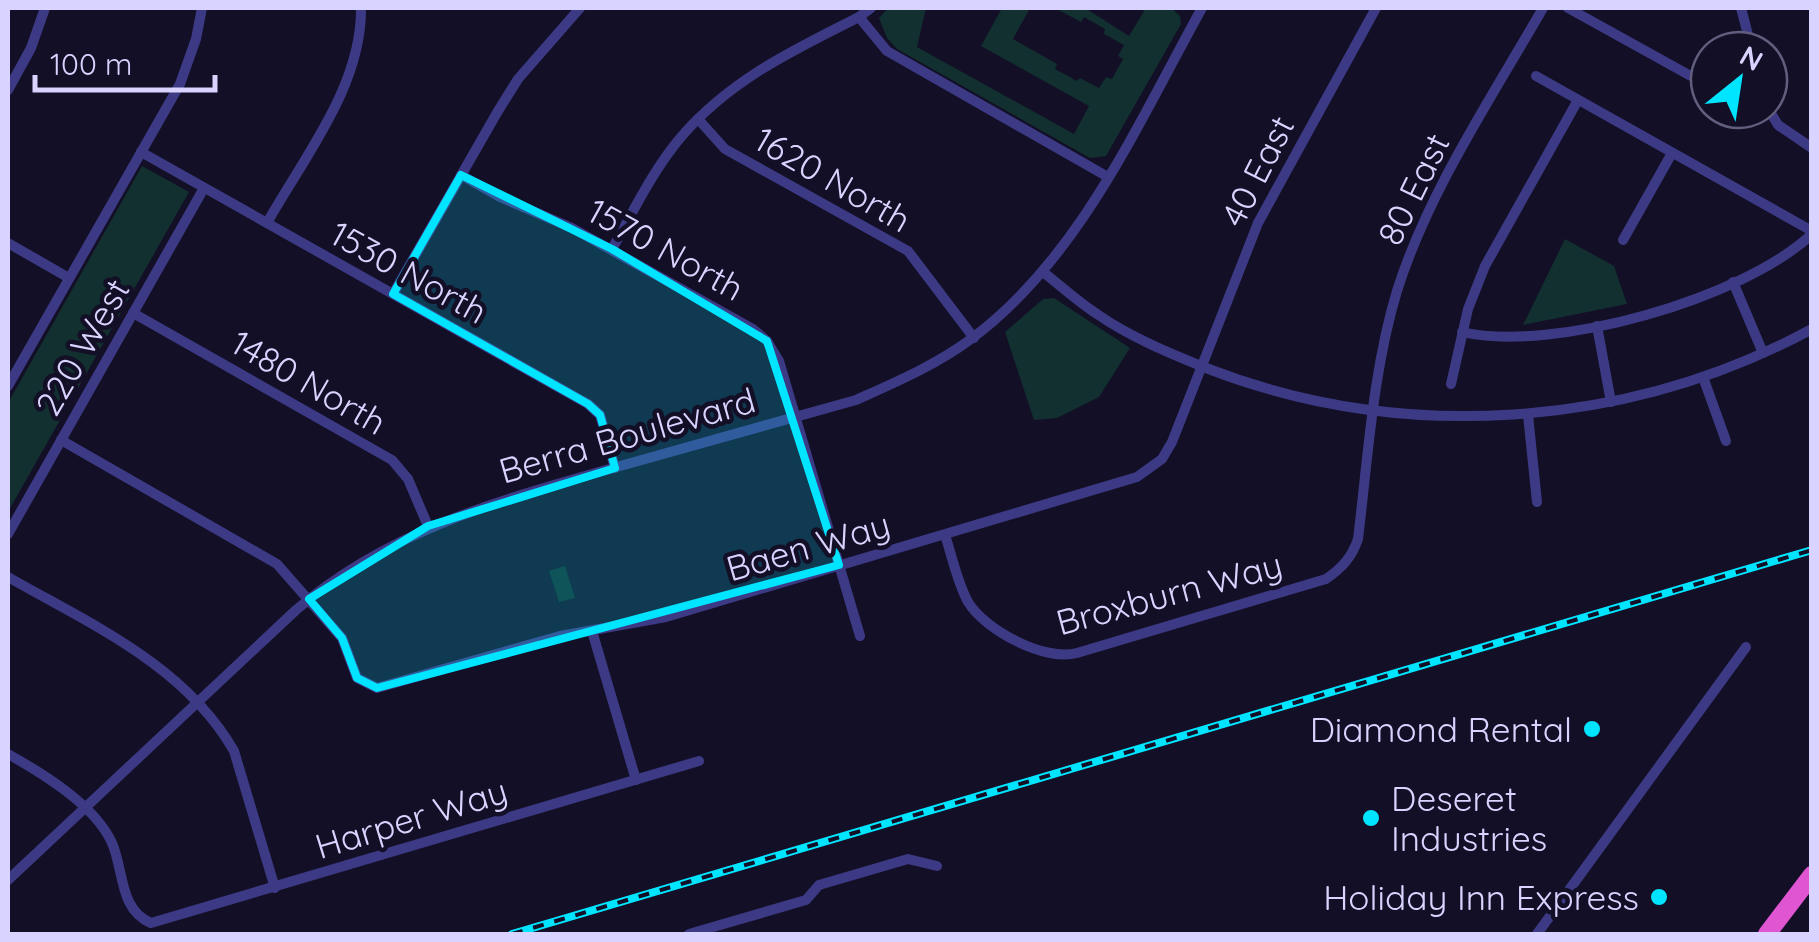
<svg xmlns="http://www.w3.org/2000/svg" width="1819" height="942" font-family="Quicksand,sans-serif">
	<rect width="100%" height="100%" fill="#130f26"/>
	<!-- green -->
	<g fill="#12302f">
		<path d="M888,8H926L917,47L1074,134L1089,106L981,46L1002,8H1030L1013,39L1057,64L1055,69L1077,81L1080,78L1099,88L1106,77L1112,79L1123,59L1118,56L1124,45L1104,34L1105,29L1084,17L1081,22L1055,8H1085L1129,36L1144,11L1141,8H1171L1180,16L1181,24L1106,156L1090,158L897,49L887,38L879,18Z"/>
		<path d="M142,166L189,192L8,512V403Z"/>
		<path d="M1565,239L1614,266L1627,304L1523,325Z"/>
		<path d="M1054,298L1130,348L1099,397L1057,418L1034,420L1005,332L1043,299Z"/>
		<path d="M565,566L575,598L559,602L549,571Z"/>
	</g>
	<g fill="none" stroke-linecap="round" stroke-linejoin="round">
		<!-- minor -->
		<g stroke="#3d3a85" stroke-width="10">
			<path d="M1568,8L1689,75L1709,82"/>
			<path d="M1741,8L1752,50"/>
			<path d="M859,17L887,51L1108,177"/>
			<path d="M1536,76L1812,231"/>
			<path d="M8,90L31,48L45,8"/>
			<path d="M1769,110L1778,125L1812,148"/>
			<path d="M698,119L725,149L908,251L974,338"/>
			<path d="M141,152L588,404L600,415L615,468"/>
			<path d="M461,175L500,197L572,228L753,329L767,341L779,361L860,636"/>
			<path d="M267,223C304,157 362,86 361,8"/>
			<path d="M1623,240L1672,153"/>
			<path d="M8,243L69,278"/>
			<path d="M612,249C633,212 653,170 681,137C730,80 793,50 859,17L871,8"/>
			<path d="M1043,272C1061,286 1078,302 1097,314C1130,337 1169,353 1206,368C1402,444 1627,429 1812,329"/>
			<path d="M1733,282L1763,353"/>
			<path d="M393,294L498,111L518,79L580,8"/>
			<path d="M133,313L392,460L408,479L428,526"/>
			<path d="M1597,326L1611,402"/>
			<path d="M1462,332C1553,353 1743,299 1812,234"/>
			<path d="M1703,377L1726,441"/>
			<path d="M1451,384L1468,309L1485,266L1578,100"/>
			<path d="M8,386L180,84L196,39L202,8"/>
			<path d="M1528,415L1537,502"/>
			<path d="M61,440L277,564L342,638L357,678L377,688L560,636L666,617L1137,477L1162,459L1172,442L1258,223L1376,8"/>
			<path d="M8,534L204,188"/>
			<path d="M945,535C952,556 957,582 968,602C985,630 1045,662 1077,653L1326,579C1342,568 1352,557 1358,539C1368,457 1373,370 1397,291C1428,192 1492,97 1543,8"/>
			<path d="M8,577C90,624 185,665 234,751L275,888"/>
			<path d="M592,631L636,780"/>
			<path d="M8,754C42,773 95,805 112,843C124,870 119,910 151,923L699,761"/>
			<path d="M8,880L296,610C387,531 500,500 613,468C694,446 775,423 856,400C896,382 936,365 971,339C1080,258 1138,123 1202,8"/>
			<path d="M689,934L806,900L819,885L908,859L937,866"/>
			<path d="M1537,934L1746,647"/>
		</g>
		<!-- trunk -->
		<path stroke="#e055d1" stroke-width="18" d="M1767,934L1812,875"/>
		<defs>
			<path id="rail" d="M512,934L1812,550"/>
		</defs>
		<!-- rail casing -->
		<use href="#rail" stroke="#00e5ff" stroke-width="8"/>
		<!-- rail -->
		<use href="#rail" stroke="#130f26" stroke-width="4" stroke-dasharray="11" stroke-linecap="butt"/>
	</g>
	<!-- marked area -->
	<path fill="#00e5ff" fill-opacity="0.2" stroke="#00e5ff" stroke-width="8" stroke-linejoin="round" d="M461,175L612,249L767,341L839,565L377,688L357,678L342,638L309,599L428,526L615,468L600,415L588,404L393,294Z"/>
	<!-- markers -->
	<g fill="#00e5ff" stroke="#130f26" stroke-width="4">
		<circle cx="1592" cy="729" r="10"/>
		<circle cx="1371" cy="818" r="10"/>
		<circle cx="1659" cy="897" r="10"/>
	</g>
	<g text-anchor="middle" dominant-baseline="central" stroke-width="9" stroke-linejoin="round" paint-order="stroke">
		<!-- street labels -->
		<g font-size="35" fill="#d9d4ff" stroke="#130f26">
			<text transform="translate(1257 171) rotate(-63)">40 East</text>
			<text transform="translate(833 179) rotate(30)">1620 North</text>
			<text transform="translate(1413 189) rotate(-64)">80 East</text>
			<text transform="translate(666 249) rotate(29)">1570 North</text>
			<text transform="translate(409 272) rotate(29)">1530 North</text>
			<text transform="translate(82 347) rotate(-60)">220 West</text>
			<text transform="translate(309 382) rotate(30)">1480 North</text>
			<text transform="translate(627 435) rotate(-16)">Berra Boulevard</text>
			<text transform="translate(808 546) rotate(-16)">Baen Way</text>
			<text transform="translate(1169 593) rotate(-15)">Broxburn Way</text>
			<text transform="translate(411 818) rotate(-17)">Harper Way</text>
		</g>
		<!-- poi labels -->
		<g font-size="35" fill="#d9d4ff" stroke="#130f26" text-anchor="end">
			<text x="1572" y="729">Diamond Rental</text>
			<text x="1391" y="798" text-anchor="start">Deseret<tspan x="1391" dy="40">Industries</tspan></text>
			<text x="1639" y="897">Holiday Inn Express</text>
		</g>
	</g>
	<!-- border -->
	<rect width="1819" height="942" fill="none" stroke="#d9d4ff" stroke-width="20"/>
	<!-- north arrow -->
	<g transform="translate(1739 80) rotate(30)"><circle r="48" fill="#130f26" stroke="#625e7d" stroke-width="2.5"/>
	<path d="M0-8L18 38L0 25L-18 38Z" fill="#00e5ff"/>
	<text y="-15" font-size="28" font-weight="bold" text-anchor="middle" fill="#d9d4ff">N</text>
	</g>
	<!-- scale -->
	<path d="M35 75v15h180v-15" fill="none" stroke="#d9d4ff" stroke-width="5"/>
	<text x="50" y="75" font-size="30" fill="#d9d4ff" stroke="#130f26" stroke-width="8" paint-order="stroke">100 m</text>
</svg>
